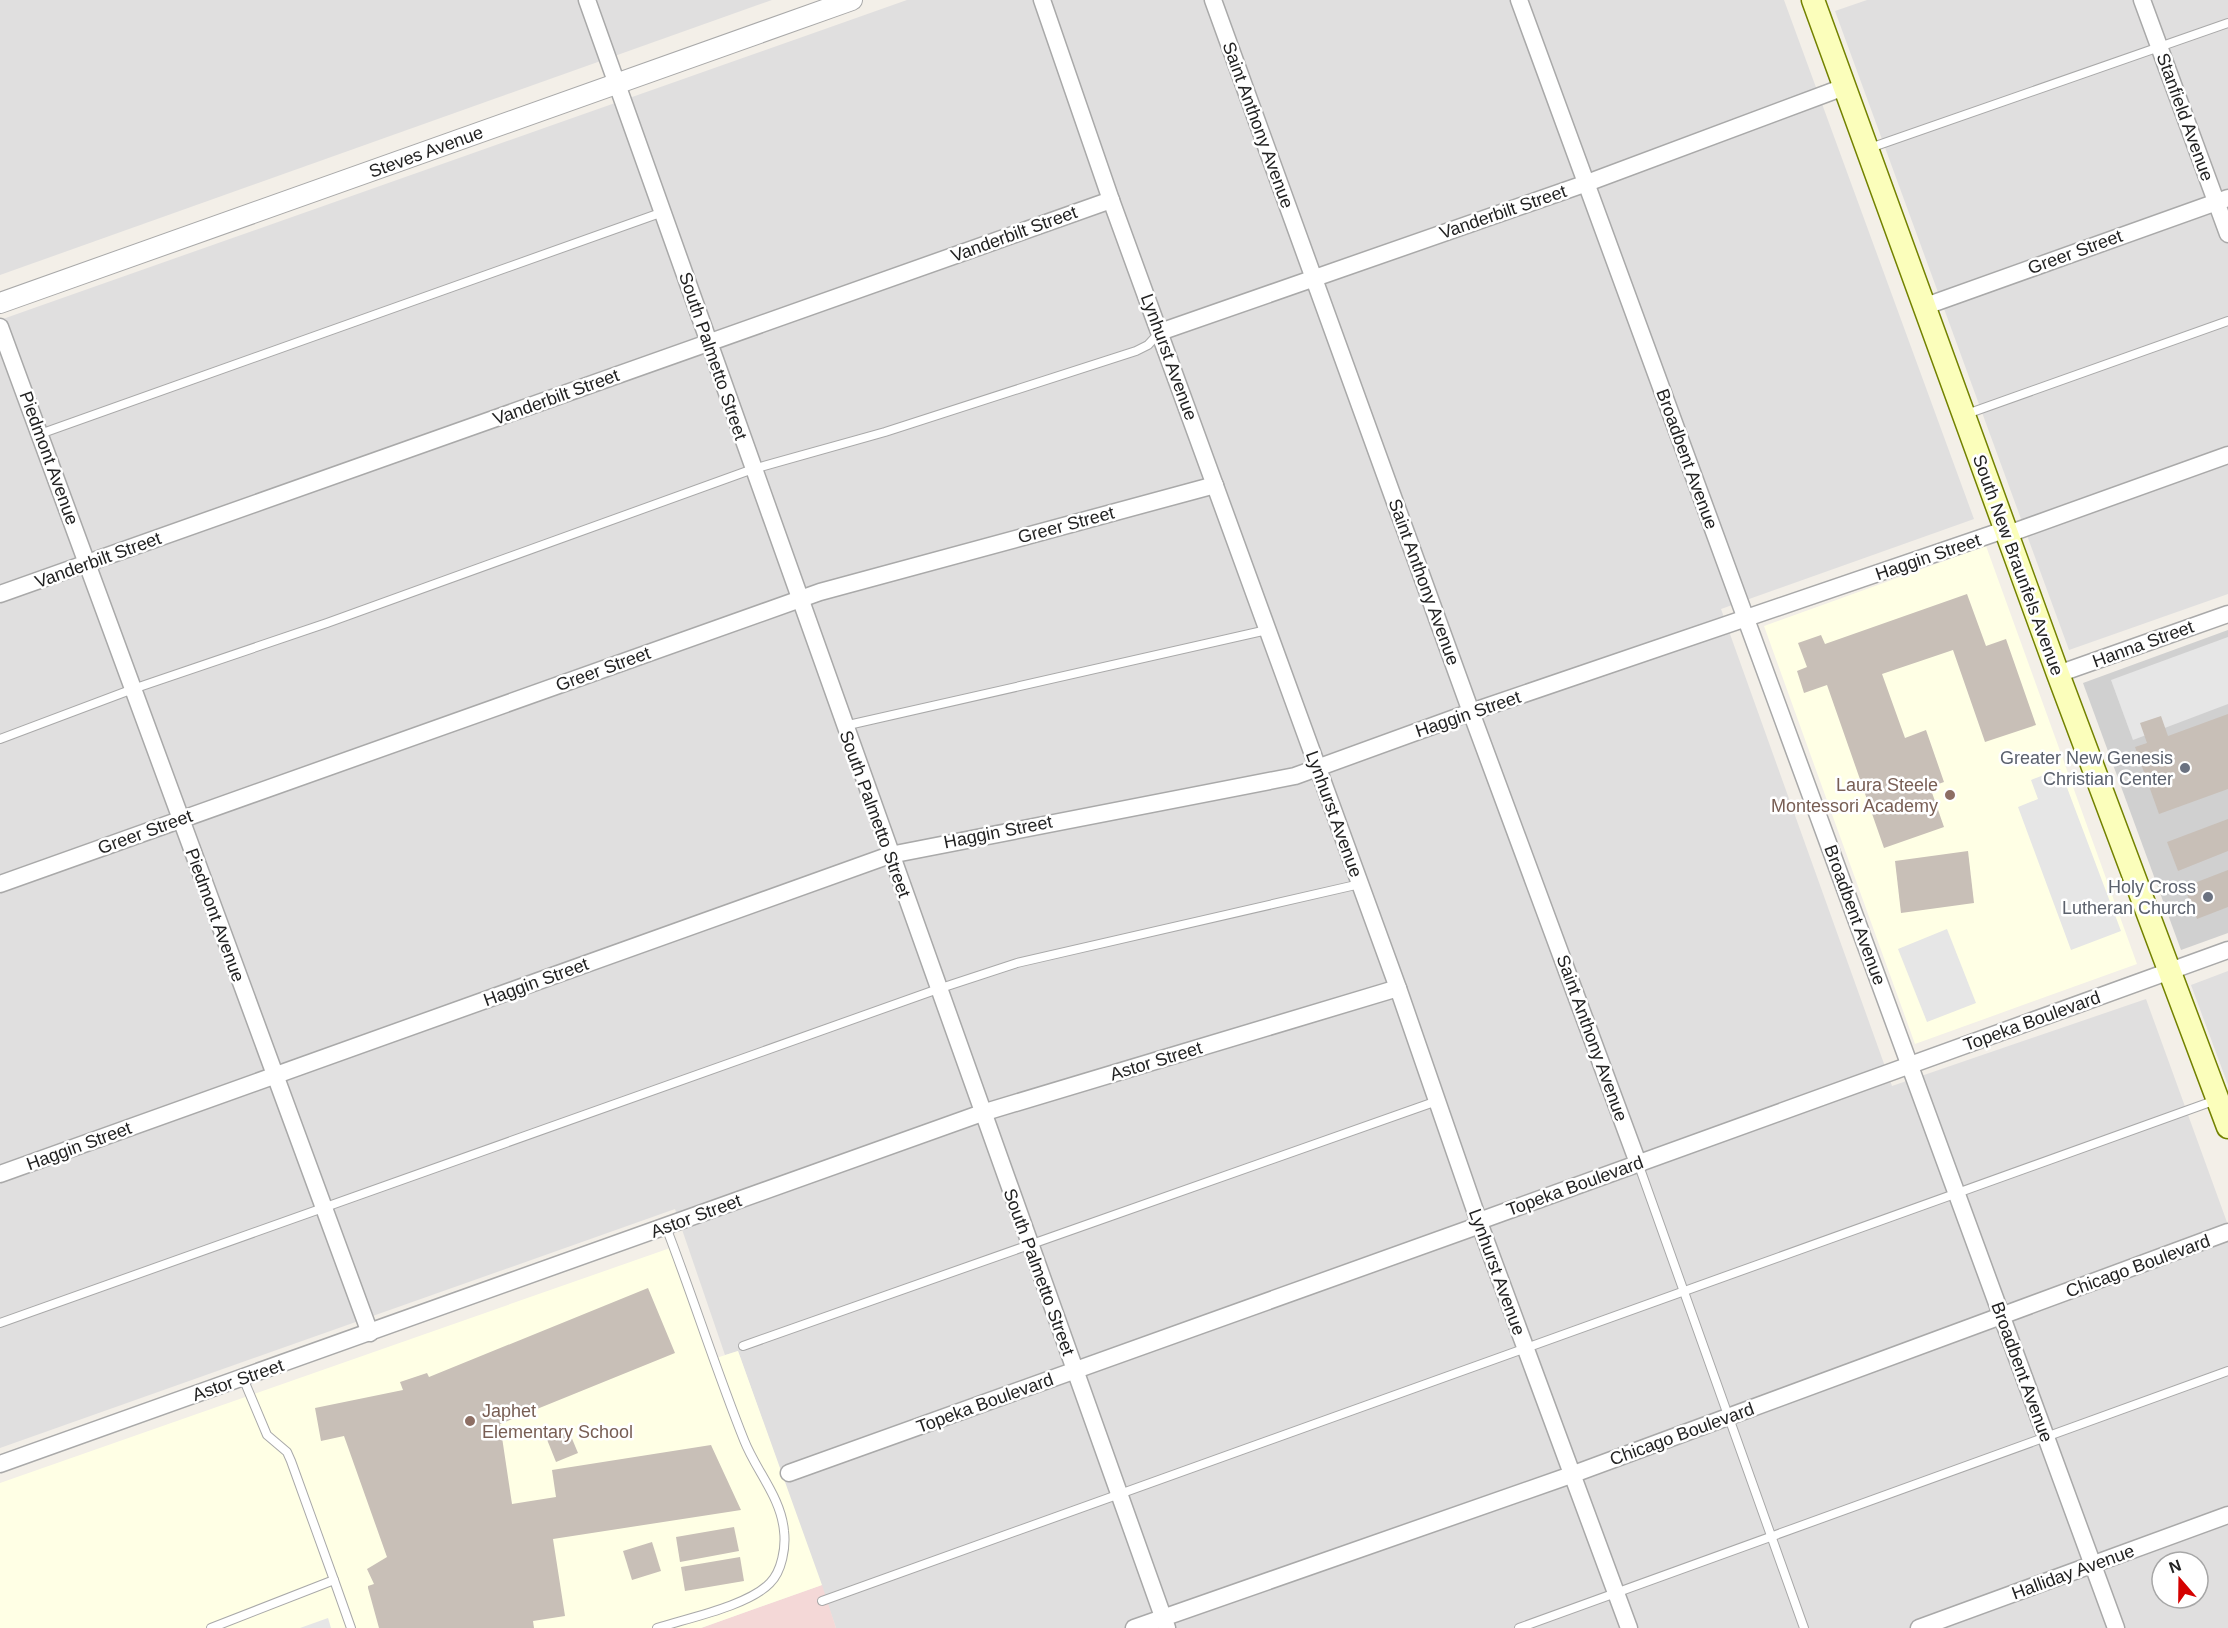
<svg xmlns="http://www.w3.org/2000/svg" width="2228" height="1628" font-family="Arial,sans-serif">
	<rect width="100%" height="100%" fill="#f3efe8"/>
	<!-- residential -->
	<g fill="#e0dfdf" fill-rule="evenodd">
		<path d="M0,0H772L0,275Z"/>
		<path d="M907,0H1784L1974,519L1721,609L1892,1086L2146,999L2228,1225V1628H836L738,1351L725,1355L675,1209L0,1448V320ZM2162,1562H2198V1598H2162Z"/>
		<path d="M1867,0H2228V594L2069,650L1835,11Z"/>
		<path d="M2228,971V1085L2191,985Z"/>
	</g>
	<!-- commercial -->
	<path fill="#f4d8d7" d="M822,1585L836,1628H701Z"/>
	<!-- education -->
	<g fill="#ffffe5">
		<path d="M1986,546L2137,964L1915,1044L1764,626Z"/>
		<path d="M673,1247L713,1359L738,1351L822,1585L701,1628H0V1483Z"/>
	</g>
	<!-- religious -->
	<path fill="#d0d0d0" d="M2228,630V933L2181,950L2083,683Z"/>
	<!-- parking -->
	<g fill="#e6e6e6">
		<path d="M2228,637V704L2133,740L2111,680Z"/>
		<path d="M2060,769L2121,931L2071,950L2018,807L2038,799L2031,780Z"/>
		<path d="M1947,929L1976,1003L1927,1022L1898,949Z"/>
		<path d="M328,1618L331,1628H300Z"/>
	</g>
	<!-- building -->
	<g fill="#c8bfb7">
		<path d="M1967,594L1986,646L2006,639L2036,725L1985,742L1953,650L1882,674L1905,738L1926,730L1944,782L1930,787L1944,827L1884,848L1827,685L1804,693L1797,671L1807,667L1798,643L1821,635L1825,644Z"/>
		<path d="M2228,714V789L2159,814L2135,747L2147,743L2140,723L2161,716L2168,736Z"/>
		<path d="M2228,819V851L2178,871L2167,842Z"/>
		<path d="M1968,851L1974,903L1901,913L1895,861Z"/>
		<path d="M2228,870V907L2197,919L2184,887Z"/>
		<path d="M648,1288L675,1353L500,1424L512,1504L556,1497L552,1470L711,1445L741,1510L553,1539L565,1616L533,1621L534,1628H379L368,1588V1586L374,1584L367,1569L387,1557L344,1436L321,1441L315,1408L403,1390L400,1382L427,1373L429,1377Z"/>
		<path d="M568,1429L578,1453L556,1462L546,1437Z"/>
		<path d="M734,1527L739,1551L680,1562L676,1537Z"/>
		<path d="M652,1542L661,1571L632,1580L623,1551Z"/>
		<path d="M740,1557L744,1581L685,1591L681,1567Z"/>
	</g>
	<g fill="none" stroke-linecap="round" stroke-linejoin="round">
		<defs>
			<g id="service">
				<path d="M1867,149L2228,23"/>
				<path d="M1964,415L2228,321"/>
				<path d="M40,434L663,212"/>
				<path d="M844,726L1267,630"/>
				<path d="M0,739L133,689L327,623L753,469L885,432L1136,351L1148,345L1160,332"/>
				<path d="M1638,1163L1804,1628"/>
				<path d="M0,1323L938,989L1017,963L1360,884"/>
				<path d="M743,1346L1437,1101"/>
				<path d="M243,1378L267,1435L287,1452L291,1461L334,1580"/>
				<path d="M822,1601L2216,1100"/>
				<path d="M211,1628L334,1580L351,1628"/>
				<path d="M657,1628C688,1618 748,1606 770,1583C782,1571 786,1547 784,1531C781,1497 756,1471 744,1440C716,1370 693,1297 666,1227"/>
				<path d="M1519,1628L2228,1371"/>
			</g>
			<g id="minor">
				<path d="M587,0L1167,1628"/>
				<path d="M1042,0L1111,200L1398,988L1480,1225L1629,1628"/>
				<path d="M1213,0L1471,712L1638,1163"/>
				<path d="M1519,0L2116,1628"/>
				<path d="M2142,0L2228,234"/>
				<path d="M1923,307L2228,198"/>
				<path d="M0,327L370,1333"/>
				<path d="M1160,332L1587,183L1844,87"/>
				<path d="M2008,534L2228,455"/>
				<path d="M0,594L1111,200"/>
				<path d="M2058,674L2228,614"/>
				<path d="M0,884L820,592L1215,485"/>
				<path d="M0,1174L890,855L1295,776L1471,712L2007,529"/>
				<path d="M0,1464L982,1113L1398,988"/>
				<path d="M789,1473L1480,1225L1482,1220L2228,950"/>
				<path d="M1134,1628L1571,1475L2228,1232"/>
				<path d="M1919,1628L2228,1515"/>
			</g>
			<path id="tertiary" d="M0,303L852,0"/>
			<path id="secondary" d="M1813,0L2058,674L2228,1127"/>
		</defs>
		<!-- service casing -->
		<use href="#service" stroke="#a9a9a9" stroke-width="10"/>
		<!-- minor casing -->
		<use href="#minor" stroke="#a9a9a9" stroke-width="19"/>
		<!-- tertiary casing -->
		<use href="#tertiary" stroke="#a9a9a9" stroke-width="22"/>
		<!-- secondary casing -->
		<use href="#secondary" stroke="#738200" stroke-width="25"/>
		<!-- service -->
		<use href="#service" stroke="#fff" stroke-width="8"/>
		<!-- minor -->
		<use href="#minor" stroke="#fff" stroke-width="16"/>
		<!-- tertiary -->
		<use href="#tertiary" stroke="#fff" stroke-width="20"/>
		<!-- secondary -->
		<use href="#secondary" stroke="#fbfebb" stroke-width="22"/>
	</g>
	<!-- markers -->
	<g fill="#6b7280" stroke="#fff" stroke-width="2">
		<circle cx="2185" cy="768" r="6"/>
		<circle cx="2208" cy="897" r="6"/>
	</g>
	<g fill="#8d6e63" stroke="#fff" stroke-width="2">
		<circle cx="1950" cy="795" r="6"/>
		<circle cx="470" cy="1421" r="6"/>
	</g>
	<g text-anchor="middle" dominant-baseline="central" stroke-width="5" stroke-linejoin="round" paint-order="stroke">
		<!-- street labels -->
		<g font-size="18" fill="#222" stroke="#fff">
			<text transform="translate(2185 117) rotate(70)">Stanfield Avenue</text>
			<text transform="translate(1258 125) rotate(70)">Saint Anthony Avenue</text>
			<text transform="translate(426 152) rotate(-20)">Steves Avenue</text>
			<text transform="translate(1503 212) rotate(-19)">Vanderbilt Street</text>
			<text transform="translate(1014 234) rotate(-20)">Vanderbilt Street</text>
			<text transform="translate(2075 252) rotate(-20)">Greer Street</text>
			<text transform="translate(713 356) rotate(71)">South Palmetto Street</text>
			<text transform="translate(1169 357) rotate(70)">Lynhurst Avenue</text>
			<text transform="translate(556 397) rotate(-20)">Vanderbilt Street</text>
			<text transform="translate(49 458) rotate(70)">Piedmont Avenue</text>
			<text transform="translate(1687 459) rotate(70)">Broadbent Avenue</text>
			<text transform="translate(1066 525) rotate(-15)">Greer Street</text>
			<text transform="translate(1928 557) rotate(-19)">Haggin Street</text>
			<text transform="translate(98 560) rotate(-20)">Vanderbilt Street</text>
			<text transform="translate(2018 565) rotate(70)">South New Braunfels Avenue</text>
			<text transform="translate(1424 582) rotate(70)">Saint Anthony Avenue</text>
			<text transform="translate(2143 644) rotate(-20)">Hanna Street</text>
			<text transform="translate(603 669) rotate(-20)">Greer Street</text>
			<text transform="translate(1468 714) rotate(-19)">Haggin Street</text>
			<text transform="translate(875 814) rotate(70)">South Palmetto Street</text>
			<text transform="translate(1334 814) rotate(70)">Lynhurst Avenue</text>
			<text transform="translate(145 832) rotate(-20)">Greer Street</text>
			<text transform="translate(998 832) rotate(-11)">Haggin Street</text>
			<text transform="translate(215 915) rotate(70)">Piedmont Avenue</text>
			<text transform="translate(1855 915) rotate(70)">Broadbent Avenue</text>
			<text transform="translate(536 982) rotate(-20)">Haggin Street</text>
			<text transform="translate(2032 1021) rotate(-20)">Topeka Boulevard</text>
			<text transform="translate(1592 1038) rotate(70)">Saint Anthony Avenue</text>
			<text transform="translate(1156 1061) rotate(-17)">Astor Street</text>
			<text transform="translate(79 1146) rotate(-20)">Haggin Street</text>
			<text transform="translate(1575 1186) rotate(-20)">Topeka Boulevard</text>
			<text transform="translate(696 1216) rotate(-20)">Astor Street</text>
			<text transform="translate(2138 1266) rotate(-20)">Chicago Boulevard</text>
			<text transform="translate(1039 1272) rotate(70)">South Palmetto Street</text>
			<text transform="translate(1497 1272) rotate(70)">Lynhurst Avenue</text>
			<text transform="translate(2022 1372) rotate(70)">Broadbent Avenue</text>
			<text transform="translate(238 1380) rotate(-19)">Astor Street</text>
			<text transform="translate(985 1403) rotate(-20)">Topeka Boulevard</text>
			<text transform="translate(1682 1434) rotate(-20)">Chicago Boulevard</text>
			<text transform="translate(2073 1572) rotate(-20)">Halliday Avenue</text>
		</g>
		<!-- worship labels -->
		<g font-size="18" fill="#5b616d" stroke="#fff" text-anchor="end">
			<text x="2173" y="758">Greater New Genesis<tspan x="2173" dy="21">Christian Center</tspan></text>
			<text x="2196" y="887">Holy Cross<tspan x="2196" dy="21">Lutheran Church</tspan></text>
		</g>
		<!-- education labels -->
		<g font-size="18" fill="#785e54" stroke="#fff" text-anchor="end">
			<text x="1938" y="785">Laura Steele<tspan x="1938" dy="21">Montessori Academy</tspan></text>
			<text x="482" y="1411" text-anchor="start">Japhet<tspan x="482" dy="21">Elementary School</tspan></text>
		</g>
	</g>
	<!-- north arrow -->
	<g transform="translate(2180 1580) rotate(340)"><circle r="28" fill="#ffffff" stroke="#a7a7a7" stroke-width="1.5"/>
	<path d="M0-4.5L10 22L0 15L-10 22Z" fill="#d40100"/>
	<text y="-9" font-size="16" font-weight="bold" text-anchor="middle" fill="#222222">N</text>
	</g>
</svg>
